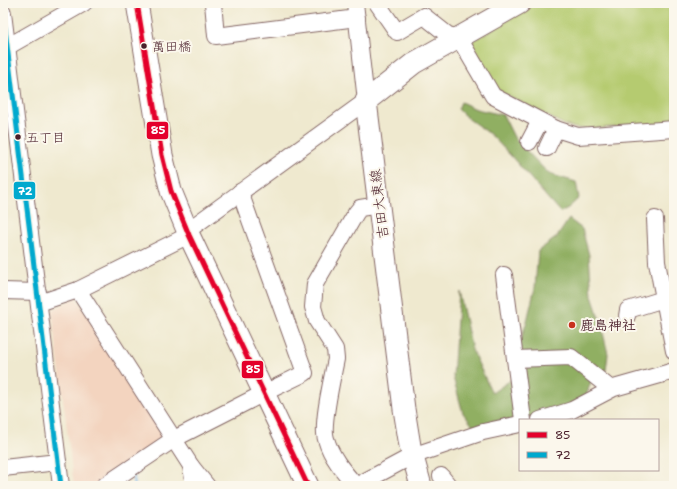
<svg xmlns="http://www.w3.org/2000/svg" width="677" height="489" font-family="'Shantell Sans','Klee One',sans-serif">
	<rect width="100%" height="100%" fill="#fbf7ec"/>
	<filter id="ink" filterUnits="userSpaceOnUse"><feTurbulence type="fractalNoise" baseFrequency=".025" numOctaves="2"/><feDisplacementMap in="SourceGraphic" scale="8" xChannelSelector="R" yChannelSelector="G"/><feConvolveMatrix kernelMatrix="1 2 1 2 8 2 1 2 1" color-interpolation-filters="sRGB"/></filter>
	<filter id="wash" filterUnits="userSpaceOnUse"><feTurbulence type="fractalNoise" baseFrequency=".012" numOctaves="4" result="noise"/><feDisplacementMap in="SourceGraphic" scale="16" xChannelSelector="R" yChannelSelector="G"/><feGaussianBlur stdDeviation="0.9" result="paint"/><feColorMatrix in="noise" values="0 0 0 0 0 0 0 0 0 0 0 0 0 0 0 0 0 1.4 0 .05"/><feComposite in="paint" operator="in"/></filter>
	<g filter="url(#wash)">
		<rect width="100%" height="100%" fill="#efe9cf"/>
		<!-- built -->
		<path fill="#f3d4bf" d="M76,298L171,438L98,486H74L52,310Z"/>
		<!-- green -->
		<path fill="#b5cb70" stroke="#80754e" d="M536,3H674V123L585,129L575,128L565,125L497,90L471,42Z"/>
		<!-- forest -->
		<g fill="#90af62" stroke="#6d6746">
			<path d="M461,102L476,109L503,115L515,139L549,174L576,182L579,198L568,208L560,212C538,188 517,161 494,138C483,127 468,121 458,109Z"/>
			<path d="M569,219L582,229L589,255L592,296L600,320L608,354L606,370L591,381L584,403L557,415L473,426L463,413L453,377L459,291L472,350L492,393L518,375V348L527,321L535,288L538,251L557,237Z"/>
		</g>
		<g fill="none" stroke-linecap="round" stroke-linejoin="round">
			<!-- stream -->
			<g stroke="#74b2e7" stroke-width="3.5">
				<path d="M88,8L95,3"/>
				<path d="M133,472L134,486"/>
			</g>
		</g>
	</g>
	<g filter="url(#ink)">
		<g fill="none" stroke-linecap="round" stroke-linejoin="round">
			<defs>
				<g id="minor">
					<path d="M213,3L216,36L357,18"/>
					<path d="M377,3L397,32L424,16L448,35L459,38L493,96L556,129L578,136L674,129"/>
					<path d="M3,13L61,486"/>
					<path d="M7,47L84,3"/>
					<path d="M529,142L540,121"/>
					<path d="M547,148L556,129"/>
					<path d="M655,219L657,262L674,351"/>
					<path d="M187,231L366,101L355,3"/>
					<path d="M504,275L523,420"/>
					<path d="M78,290L191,466L194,486"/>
					<path d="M3,291L38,292"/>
					<path d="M39,303L78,290L189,235"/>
					<path d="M627,316L628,310L664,299"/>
					<path d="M515,359L571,357L611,389"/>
					<path d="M540,420L572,410L614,388L674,371"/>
					<path d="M191,466L207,486"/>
					<path d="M3,468L58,462"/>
					<path d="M441,476L449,486"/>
					<path d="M104,486L174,439L264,393L305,373L240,192"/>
					<path d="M356,486C344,472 331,457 326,439C321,425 333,375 336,359L335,349L317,321L313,307L315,284L356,213L360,208L379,205"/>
					<path d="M356,486L412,456L483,432L520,424"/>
				</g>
				<g id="major">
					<path d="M137,3L162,155L171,191L189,235L308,486"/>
					<path d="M421,486L410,446L404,409L366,101L414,63L520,3"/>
				</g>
			</defs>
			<!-- minor casing -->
			<use href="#minor" stroke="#846664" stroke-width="18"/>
			<!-- major casing -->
			<use href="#major" stroke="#846664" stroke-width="23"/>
			<!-- minor -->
			<use href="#minor" stroke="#fff" stroke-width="16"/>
			<!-- major -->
			<use href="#major" stroke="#fff" stroke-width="21"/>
			<defs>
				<path id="bus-1" d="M137,3L162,155L171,191L189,235L308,486"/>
				<path id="bus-2" d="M3,13L61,486"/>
			</defs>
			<!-- bus-1 casing -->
			<use href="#bus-1" stroke="#fbf7ec" stroke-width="8"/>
			<!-- bus-2 casing -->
			<use href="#bus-2" stroke="#fbf7ec" stroke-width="8"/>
			<!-- bus-1 -->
			<use href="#bus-1" stroke="#e4002b" stroke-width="5"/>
			<!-- bus-2 -->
			<use href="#bus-2" stroke="#00a9ce" stroke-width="5"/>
		</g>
	</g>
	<!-- markers -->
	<g fill="#4a1f2b" stroke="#fbf7ec" stroke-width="1.5">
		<circle cx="144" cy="46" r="3.5"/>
		<circle cx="18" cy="137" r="3.5"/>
	</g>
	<circle fill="#c8321e" stroke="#fbf7ec" stroke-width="1.5" cx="572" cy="325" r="4"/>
	<g text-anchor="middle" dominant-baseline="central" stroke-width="4" stroke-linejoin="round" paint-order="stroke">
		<!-- bus labels -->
		<g font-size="13" fill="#4a1f2b" stroke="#fbf7ec" text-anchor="start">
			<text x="152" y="46">萬田橋</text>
			<text x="26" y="137">五丁目</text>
		</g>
		<!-- street labels -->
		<g font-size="14" fill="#4a1f2b" stroke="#fbf7ec">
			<text transform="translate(379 204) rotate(-97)">吉田大東線</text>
		</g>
		<!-- poi labels -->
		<g font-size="14" font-weight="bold" fill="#4a1f2b" stroke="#fbf7ec" text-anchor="start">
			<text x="580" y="325">鹿島神社</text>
		</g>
	</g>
	<g stroke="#fbf7ec" stroke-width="1.5">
		<rect x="146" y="121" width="23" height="19" rx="4" fill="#e4002b"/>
		<rect x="13" y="181" width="23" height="19" rx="4" fill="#00a9ce"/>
		<rect x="241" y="360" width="23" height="19" rx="4" fill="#e4002b"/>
	</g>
	<g font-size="11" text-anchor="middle" font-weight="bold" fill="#fff">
		<text x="158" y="134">85</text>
		<text x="25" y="195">72</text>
		<text x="253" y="373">85</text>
	</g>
	<!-- margin -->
	<rect width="677" height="489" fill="none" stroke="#fbf7ec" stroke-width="16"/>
	<!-- legend -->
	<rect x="519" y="419" width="140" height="52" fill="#fbf7ec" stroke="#b4a19f"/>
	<rect x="527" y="432" width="20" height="6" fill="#e4002b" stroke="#b4a19f"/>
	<text x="555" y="439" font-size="12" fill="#4a1f2b">85</text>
	<rect x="527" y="452" width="20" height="6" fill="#00a9ce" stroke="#b4a19f"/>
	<text x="555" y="459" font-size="12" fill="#4a1f2b">72</text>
</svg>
